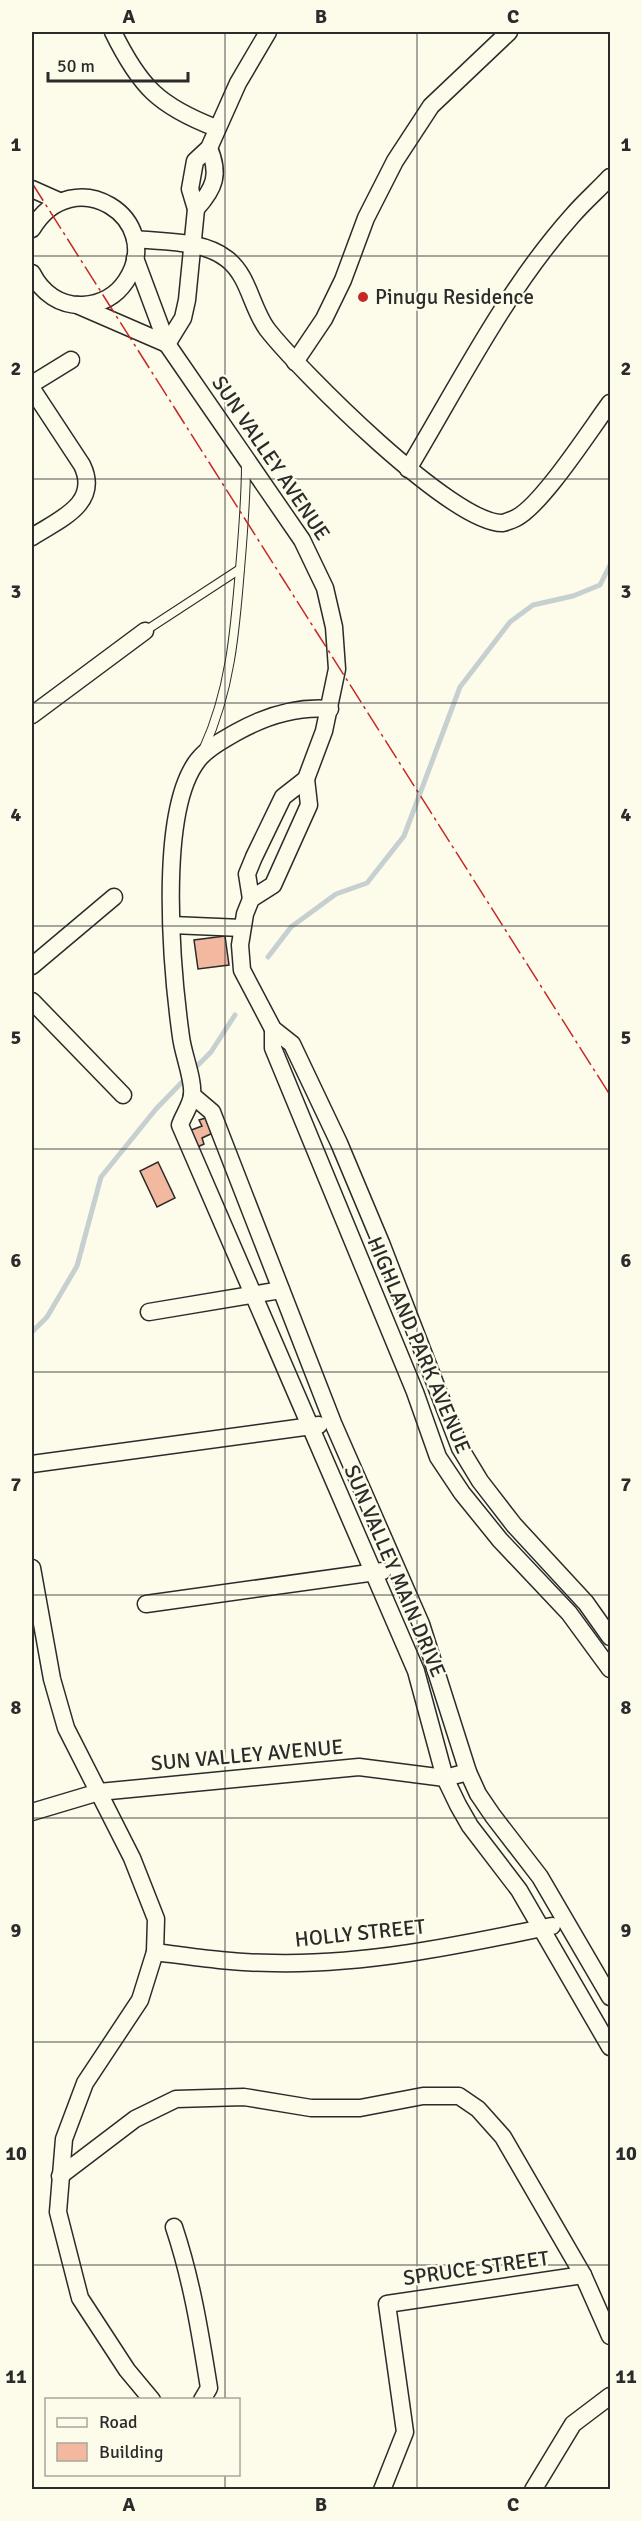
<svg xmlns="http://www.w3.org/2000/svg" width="642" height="2521" font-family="Signika,sans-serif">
	<rect width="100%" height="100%" fill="#fdfbea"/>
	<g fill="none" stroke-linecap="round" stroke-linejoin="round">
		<!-- stream -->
		<g stroke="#c7d0d0" stroke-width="5">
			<path d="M268,957L291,927L336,894L367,883L404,836L460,687L510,622L533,605L573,596L600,585L610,565"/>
			<path d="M193,1070L211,1052L235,1015"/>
			<path d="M32,1332L47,1317L77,1266L101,1177L156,1109L187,1077"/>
		</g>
	</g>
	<!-- building -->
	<g fill="#f2b8a0" stroke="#2b2b2b" stroke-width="1.5">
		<path d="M225,936L229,965L198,969L194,940Z"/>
		<path d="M209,1117L215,1132L202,1138L204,1144L193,1149L186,1132L202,1126L199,1120Z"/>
		<path d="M158,1162L175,1198L157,1207L140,1171Z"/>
	</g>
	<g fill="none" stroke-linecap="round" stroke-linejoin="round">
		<defs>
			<g id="service">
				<path d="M145,631L240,569"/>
				<path d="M204,748C230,691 235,632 240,569C243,534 246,499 246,464"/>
			</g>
			<g id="minor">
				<path d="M113,32C140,87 159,106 216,128"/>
				<path d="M32,189L59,201"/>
				<path d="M196,209C215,188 220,174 209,148"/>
				<path d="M32,229C73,159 167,219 126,281C116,296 101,304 83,305C60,306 42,293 32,273"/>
				<path d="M135,239C163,242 203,240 227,259C249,276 251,307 267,329C299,370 453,525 503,523C506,522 512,520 516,518C542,505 590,430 610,403"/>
				<path d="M135,258L167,344L302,540L325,588L334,627L337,669L324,731L306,779L283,797L254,857L247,874L251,899"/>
				<path d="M77,305L167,344"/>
				<path d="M167,344L183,318L187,300L196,209L190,189L195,161L209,148L238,83L268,32"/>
				<path d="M295,362L324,319L343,280L366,218L395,161L431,106L509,32"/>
				<path d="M32,384L71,360"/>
				<path d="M32,389L82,465C101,504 58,520 32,537"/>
				<path d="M408,469C459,384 506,290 572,216C584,202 598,190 610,177"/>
				<path d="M330,709C296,706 265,716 235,733C223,740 207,748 198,760C157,812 172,972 181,1037C183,1054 194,1080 192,1095C191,1105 183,1116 180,1125L416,1671L445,1778L458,1805L470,1826L519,1890L610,2047"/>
				<path d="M32,715L145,631"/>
				<path d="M306,779L309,805L273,885L251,899L245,914L240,945L242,970L273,1029L292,1044L339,1143L381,1243L460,1448L480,1481L514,1525L586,1603L610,1637"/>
				<path d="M172,925L242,928"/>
				<path d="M32,966L114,897"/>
				<path d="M32,1001L123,1095"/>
				<path d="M273,1029V1048L415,1392L438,1457L462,1493L500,1540L569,1613L610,1669"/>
				<path d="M192,1095L212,1112L333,1423L421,1624L468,1772L478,1794L493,1816L540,1877L610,1997"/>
				<path d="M149,1312L281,1290"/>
				<path d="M32,1464L319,1425"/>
				<path d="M32,1568L52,1679L66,1728L132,1858L156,1919L155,1952L140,2000L85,2083L64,2139L58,2212L80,2298L127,2370L152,2400"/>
				<path d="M146,1604L383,1571"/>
				<path d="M32,1812L99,1792L359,1767L445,1778L468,1772"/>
				<path d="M155,1952C194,1957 233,1963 273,1963C367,1965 460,1945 552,1926"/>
				<path d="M60,2176L135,2119L176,2099L244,2097L311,2108H360L423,2096H459L478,2109L503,2137L583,2275L610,2336"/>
				<path d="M174,2227C192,2281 200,2332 209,2388L202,2400"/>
				<path d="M382,2490L405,2432L387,2304L583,2275"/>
				<path d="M533,2490L573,2424L610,2396"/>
			</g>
		</defs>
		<!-- service casing -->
		<use href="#service" stroke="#2b2b2b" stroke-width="10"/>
		<!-- minor casing -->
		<use href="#minor" stroke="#2b2b2b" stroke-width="19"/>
		<!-- service -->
		<use href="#service" stroke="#fdfbea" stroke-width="8"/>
		<!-- minor -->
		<use href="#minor" stroke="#fdfbea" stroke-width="16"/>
		<!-- power -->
		<path stroke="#c62828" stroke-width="1.5" stroke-dasharray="21 4.5 3 4.5" stroke-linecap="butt" d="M32,183L610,1095"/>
	</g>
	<!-- grid -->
	<path fill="none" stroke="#2b2b2b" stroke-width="1.5" stroke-opacity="0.55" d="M225,32V2400M417,32V2490M32,256H610M32,479H610M32,703H610M32,926H610M32,1149H610M32,1372H610M32,1595H610M32,1818H610M32,2042H610M32,2265H610M225,2474V2490"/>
	<!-- markers -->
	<circle fill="#c62828" stroke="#fdfbea" stroke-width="2" cx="363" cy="297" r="6"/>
	<g text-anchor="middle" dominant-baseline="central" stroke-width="4.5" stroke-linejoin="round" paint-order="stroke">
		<!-- poi labels -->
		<g font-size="21" fill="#2b2b2b" stroke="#fdfbea" text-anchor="start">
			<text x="375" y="297">Pinugu Residence</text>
		</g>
		<!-- street labels -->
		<g font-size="21" fill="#2b2b2b" stroke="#fdfbea">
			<text transform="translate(271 458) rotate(56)">SUN VALLEY AVENUE</text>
			<text transform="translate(419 1345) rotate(67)">HIGHLAND PARK AVENUE</text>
			<text transform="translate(395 1571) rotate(67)">SUN VALLEY MAIN DRIVE</text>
			<text transform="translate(247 1755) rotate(-5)">SUN VALLEY AVENUE</text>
			<text transform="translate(360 1933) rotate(-6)">HOLLY STREET</text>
			<text transform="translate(476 2268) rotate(-8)">SPRUCE STREET</text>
		</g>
	</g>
	<!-- border -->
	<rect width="642" height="2521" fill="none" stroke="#fdfbea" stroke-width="66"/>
	<!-- legend -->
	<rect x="45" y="2398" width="195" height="78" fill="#fdfbea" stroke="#a9a89e" stroke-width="1.5"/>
	<rect x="57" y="2418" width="30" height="9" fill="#fdfbea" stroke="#a9a89e" stroke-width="1.5"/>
	<text x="99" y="2428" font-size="18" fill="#2b2b2b">Road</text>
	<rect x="57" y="2443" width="30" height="18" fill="#f2b8a0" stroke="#a9a89e" stroke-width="1.5"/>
	<text x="99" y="2458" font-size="18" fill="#2b2b2b">Building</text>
	<!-- scale -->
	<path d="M48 72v9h140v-9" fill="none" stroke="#2b2b2b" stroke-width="3"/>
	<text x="57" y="72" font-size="18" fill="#2b2b2b" stroke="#fdfbea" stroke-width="4.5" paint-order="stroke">50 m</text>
	<rect x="33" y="33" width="576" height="2455" fill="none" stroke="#2b2b2b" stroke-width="2"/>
	<g font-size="20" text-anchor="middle" font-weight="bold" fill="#2b2b2b">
		<text x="129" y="23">A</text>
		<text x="321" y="23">B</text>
		<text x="513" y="23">C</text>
		<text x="16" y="151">1</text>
		<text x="626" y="151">1</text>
		<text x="16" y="375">2</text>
		<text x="626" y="375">2</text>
		<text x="16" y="598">3</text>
		<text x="626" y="598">3</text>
		<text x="16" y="821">4</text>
		<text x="626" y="821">4</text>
		<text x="16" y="1044">5</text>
		<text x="626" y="1044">5</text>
		<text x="16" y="1267">6</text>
		<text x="626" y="1267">6</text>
		<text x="16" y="1491">7</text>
		<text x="626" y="1491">7</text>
		<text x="16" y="1714">8</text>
		<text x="626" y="1714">8</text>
		<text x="16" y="1937">9</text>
		<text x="626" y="1937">9</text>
		<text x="16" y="2160">10</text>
		<text x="626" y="2160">10</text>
		<text x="16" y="2383">11</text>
		<text x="626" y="2383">11</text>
		<text x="129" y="2511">A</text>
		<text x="321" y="2511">B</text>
		<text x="513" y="2511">C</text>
	</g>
</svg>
